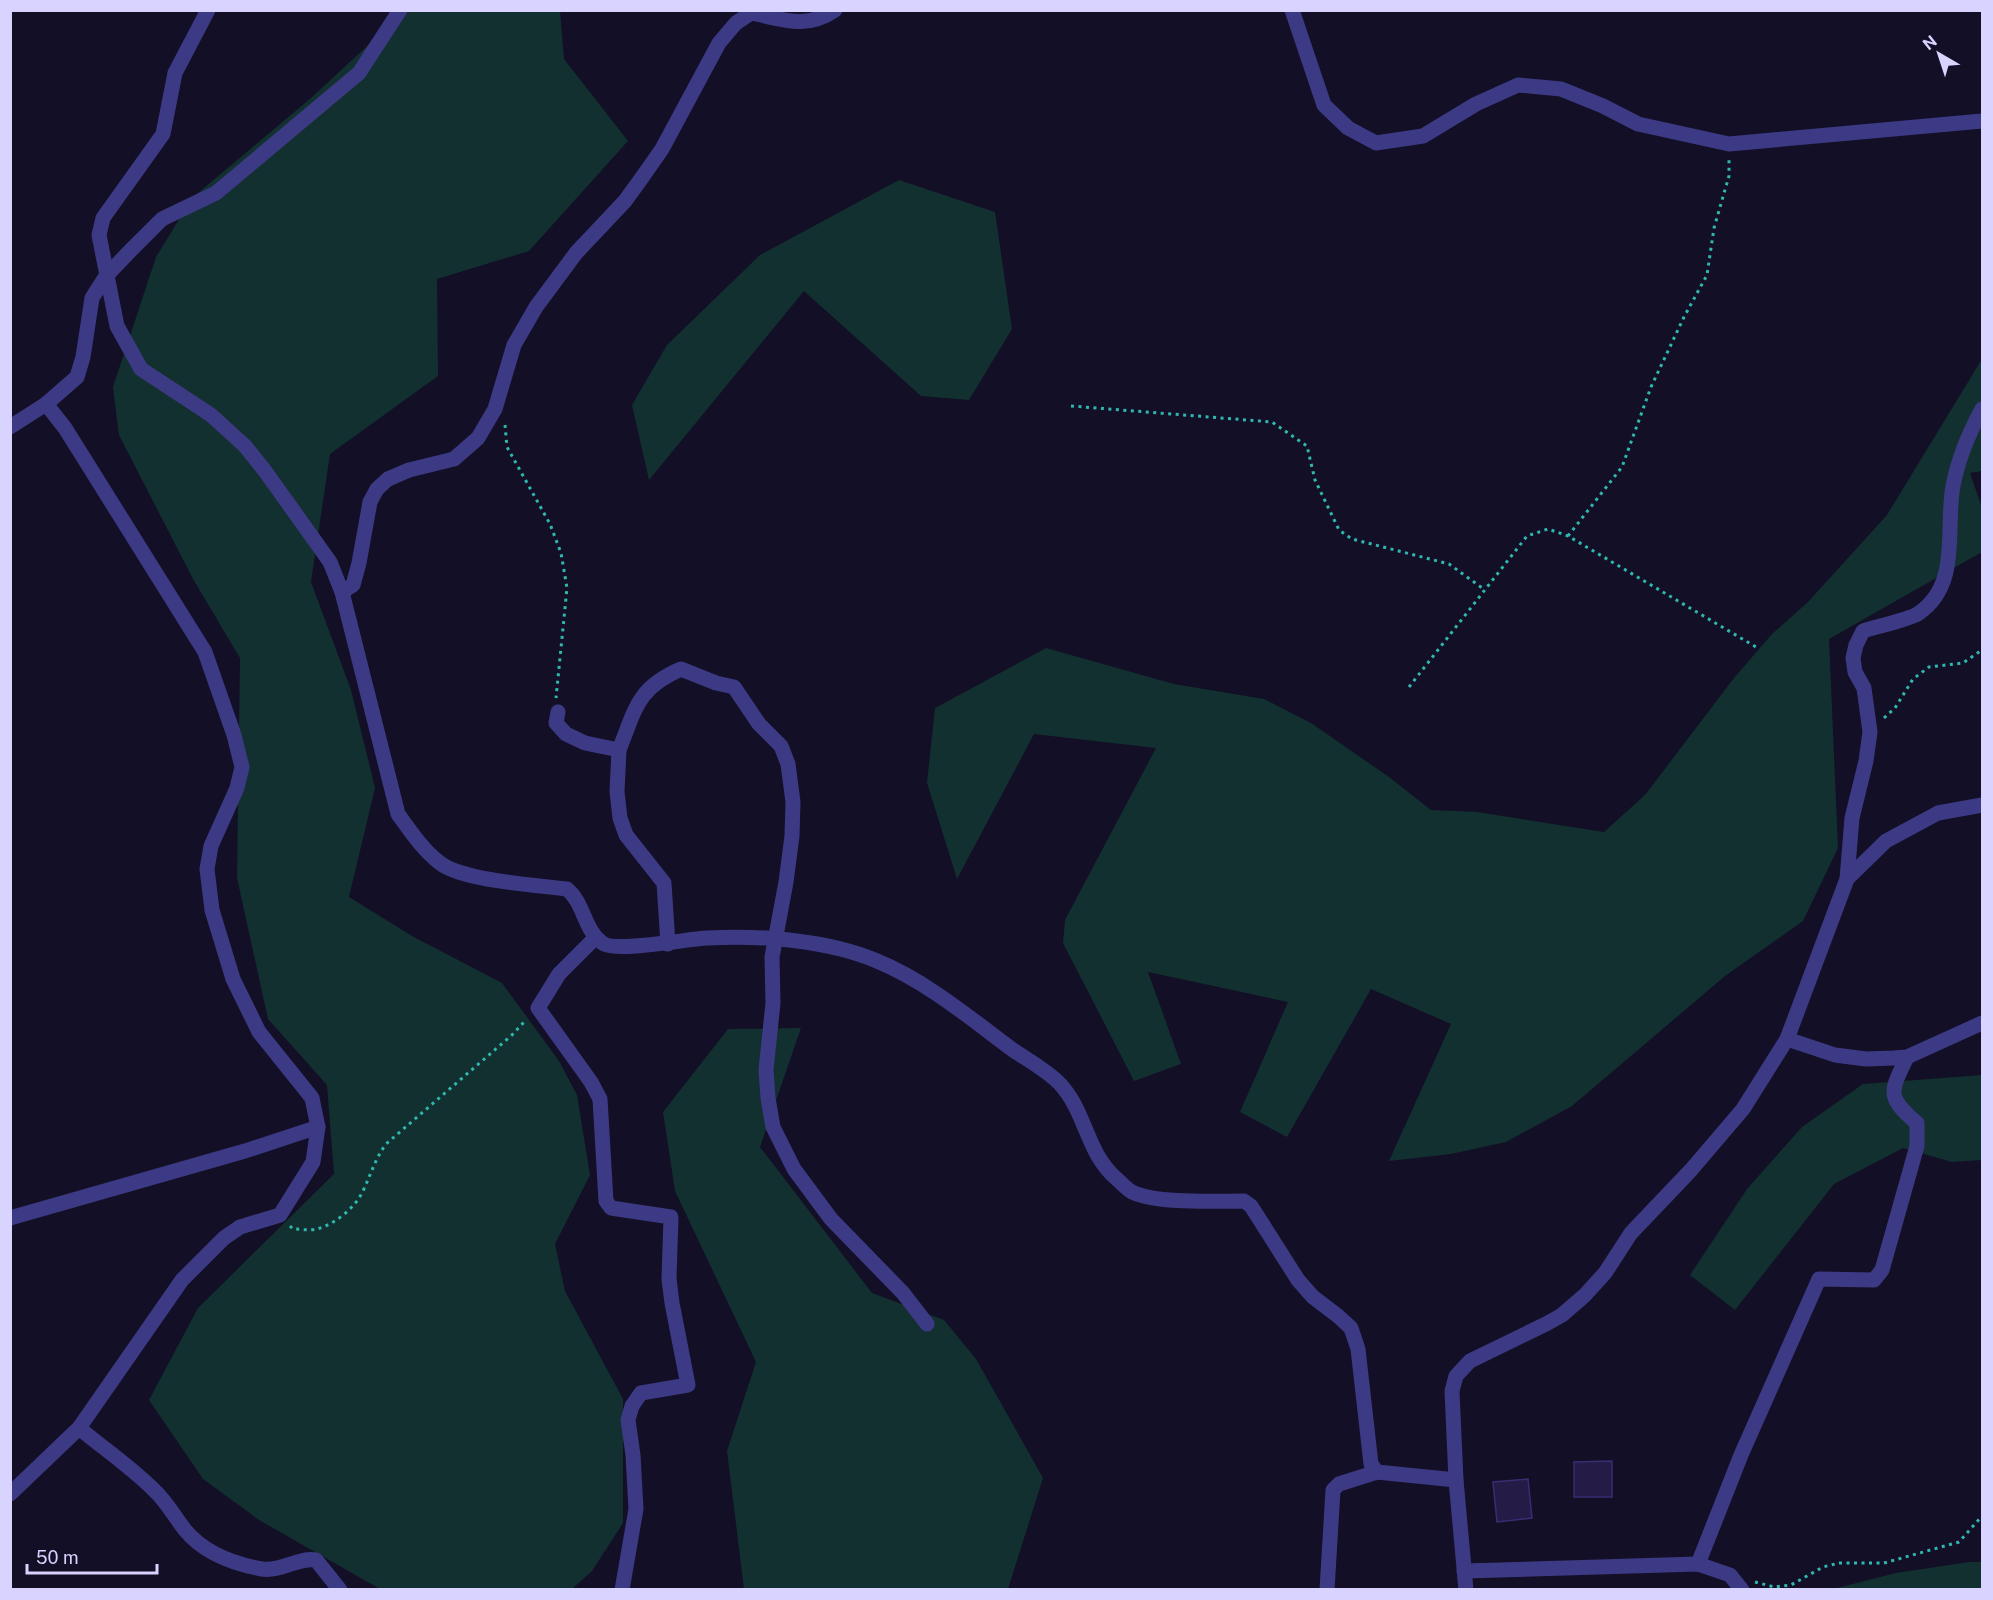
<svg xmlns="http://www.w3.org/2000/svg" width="1993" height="1600" font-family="'Public Sans',sans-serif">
	<rect width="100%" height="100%" fill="#130f26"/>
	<!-- green -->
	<g fill="#12302f">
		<path d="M405,11H560L564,59L628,141L529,251L437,279L438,376L330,454L311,582L351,690L375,788L349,897L412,936L502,983L559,1061L577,1095L590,1175L555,1244L565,1291L623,1399V1523L592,1571L572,1589H380L259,1520L203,1479L149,1400L198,1308L334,1174L327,1085L268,1019L237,878L240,658L193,579L119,435L113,387L156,257L192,198L311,98Z"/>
		<path d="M899,180L995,212L1012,329L969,400L921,396L804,291L649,480L632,405L667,345L760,255Z"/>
		<path d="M1982,359V471L1970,473L1982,508V552L1829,639L1838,848L1803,921L1725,976L1572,1106L1506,1142L1451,1154L1389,1161L1451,1024L1371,989L1287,1137L1240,1112L1288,1002L1148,972L1181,1064L1134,1081L1063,943L1065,920L1156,748L1034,734L957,879L927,783L935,708L1046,648L1174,684L1264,699L1311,723L1389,777L1431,810L1477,812L1604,832L1645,795L1734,678L1772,634L1808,602L1887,515Z"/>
		<path d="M801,1028L760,1147L872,1293L944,1320L976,1359L1043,1478L1008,1589H744L727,1451L756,1362L675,1191L663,1112L728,1029Z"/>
		<path d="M1982,1075V1160L1952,1162L1903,1148L1834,1184L1735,1310L1690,1275L1747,1189L1802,1127L1863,1084Z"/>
		<path d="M1969,1562H1982V1589L1837,1590V1588L1896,1573Z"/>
	</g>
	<!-- building -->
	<g fill="#241b47" stroke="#3b2d73" stroke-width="1.5">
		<path d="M1612,1461V1497H1574V1462Z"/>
		<path d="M1528,1479L1532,1518L1497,1522L1493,1482Z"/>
	</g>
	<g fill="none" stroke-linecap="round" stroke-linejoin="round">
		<!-- path -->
		<g stroke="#2fb8b0" stroke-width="3" stroke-dasharray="3 4.5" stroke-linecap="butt">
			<path d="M1071,406L1272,422L1307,446L1315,480L1339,530L1352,539L1449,564L1485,590"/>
			<path d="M505,425L507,447L550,524L561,553L567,588L556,698"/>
			<path d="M1568,536L1622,467L1651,387L1684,317L1707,275L1714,228L1729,176V158"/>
			<path d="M1409,687L1527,536L1548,529L1568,536L1756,647"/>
			<path d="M1884,718L1895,708L1913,679L1929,667L1963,663L1982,650"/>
			<path d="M290,1226L293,1229C301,1229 310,1231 317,1229C335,1224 355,1208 363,1191C371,1174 375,1159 386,1144L512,1035L526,1020"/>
			<path d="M1755,1582L1774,1587L1791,1585L1823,1567L1839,1563H1884L1959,1542L1982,1516"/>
		</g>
		<!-- minor -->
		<g stroke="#3d3a85" stroke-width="15">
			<path d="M208,10L175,73L163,134L103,218L99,235L117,326L141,369L211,415L245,446L265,471L330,562L342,592L398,814C411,832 423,850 440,863C463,881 537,885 567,889C585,904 584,932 604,944C619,952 687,939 707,938C759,935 828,940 877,961C926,981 970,1018 1013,1050C1028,1060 1048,1071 1060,1084C1087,1113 1086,1154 1118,1180C1122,1184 1127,1189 1132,1192C1157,1204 1215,1201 1244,1201L1251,1206L1298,1280L1313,1297L1338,1316L1351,1328L1358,1349L1371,1464L1377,1472L1456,1480"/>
			<path d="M1292,10L1324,105L1348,128L1376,143L1423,136L1476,104L1518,85L1561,89L1603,106L1638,124L1729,144L1982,121"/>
			<path d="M10,427L46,404L77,377L83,357L92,298L106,276L130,251L162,219L216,193L359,73L400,10"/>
			<path d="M342,592L353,585L359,563L370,502L377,489L388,479L409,470L454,459L478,438L495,409L514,345L536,307L576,253L625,201L641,179L662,149L719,43L736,23L751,13C782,19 806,30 835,10"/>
			<path d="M558,712L556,723L566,734L585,743L619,750L617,792L620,818L626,835L664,883L668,944"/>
			<path d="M619,750C636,708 637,688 681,669L716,683L734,687L759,724L781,746L788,764L793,802L792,836L786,882L772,957L773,1003L766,1070L768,1098L773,1127L794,1169L831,1219L903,1293L927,1324"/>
			<path d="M1847,879L1886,841L1938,813L1982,805"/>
			<path d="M595,938L559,974L538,1008L591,1082L600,1099L606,1201L611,1208L671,1217L669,1279L672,1303L688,1385L641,1393L632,1406L628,1420L633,1455L636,1509L622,1590"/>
			<path d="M1787,1039L1835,1055L1866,1059L1893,1058L1907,1057L1982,1023"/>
			<path d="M10,1218L245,1151L318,1127"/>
			<path d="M79,1428C103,1448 131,1467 154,1490C166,1501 175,1517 185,1530C204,1553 234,1564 262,1569C281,1572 298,1557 316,1560L340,1590"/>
			<path d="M10,1494L79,1428L182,1280L224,1238L240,1227L280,1215L313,1162L318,1127L312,1098L259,1032L233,979L212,910L207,869L211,846L237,788L242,767L234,735L205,652L65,428L46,404"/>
			<path d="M1698,1564L1741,1455L1819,1279L1874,1280L1882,1270L1917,1146V1123C1885,1096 1891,1091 1907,1057"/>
			<path d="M1464,1571L1698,1564L1730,1575L1742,1590"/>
			<path d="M1327,1590L1333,1490L1339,1484L1377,1472"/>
			<path d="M1466,1590L1456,1480L1452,1391L1456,1376L1470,1361L1546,1324L1562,1315L1585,1295L1605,1273L1631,1233L1691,1170L1743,1109L1787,1039L1847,879L1852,818L1866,761L1870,732L1864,688L1855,672L1853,658L1856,645L1863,631C1875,627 1912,619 1919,613C1961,584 1945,529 1953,486C1958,459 1969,433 1982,409"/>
		</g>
	</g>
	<!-- border -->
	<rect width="1993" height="1600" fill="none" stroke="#d9d4ff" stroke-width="24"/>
	<!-- north arrow -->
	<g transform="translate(1939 54) rotate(321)" stroke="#130f26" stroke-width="4.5" paint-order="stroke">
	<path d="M0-4.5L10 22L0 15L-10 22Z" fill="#d9d4ff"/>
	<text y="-9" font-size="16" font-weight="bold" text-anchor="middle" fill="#d9d4ff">N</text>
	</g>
	<!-- scale -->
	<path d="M27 1564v9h130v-9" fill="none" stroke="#d9d4ff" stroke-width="3"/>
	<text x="36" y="1564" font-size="18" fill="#d9d4ff" stroke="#130f26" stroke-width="4.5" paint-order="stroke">50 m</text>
</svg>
